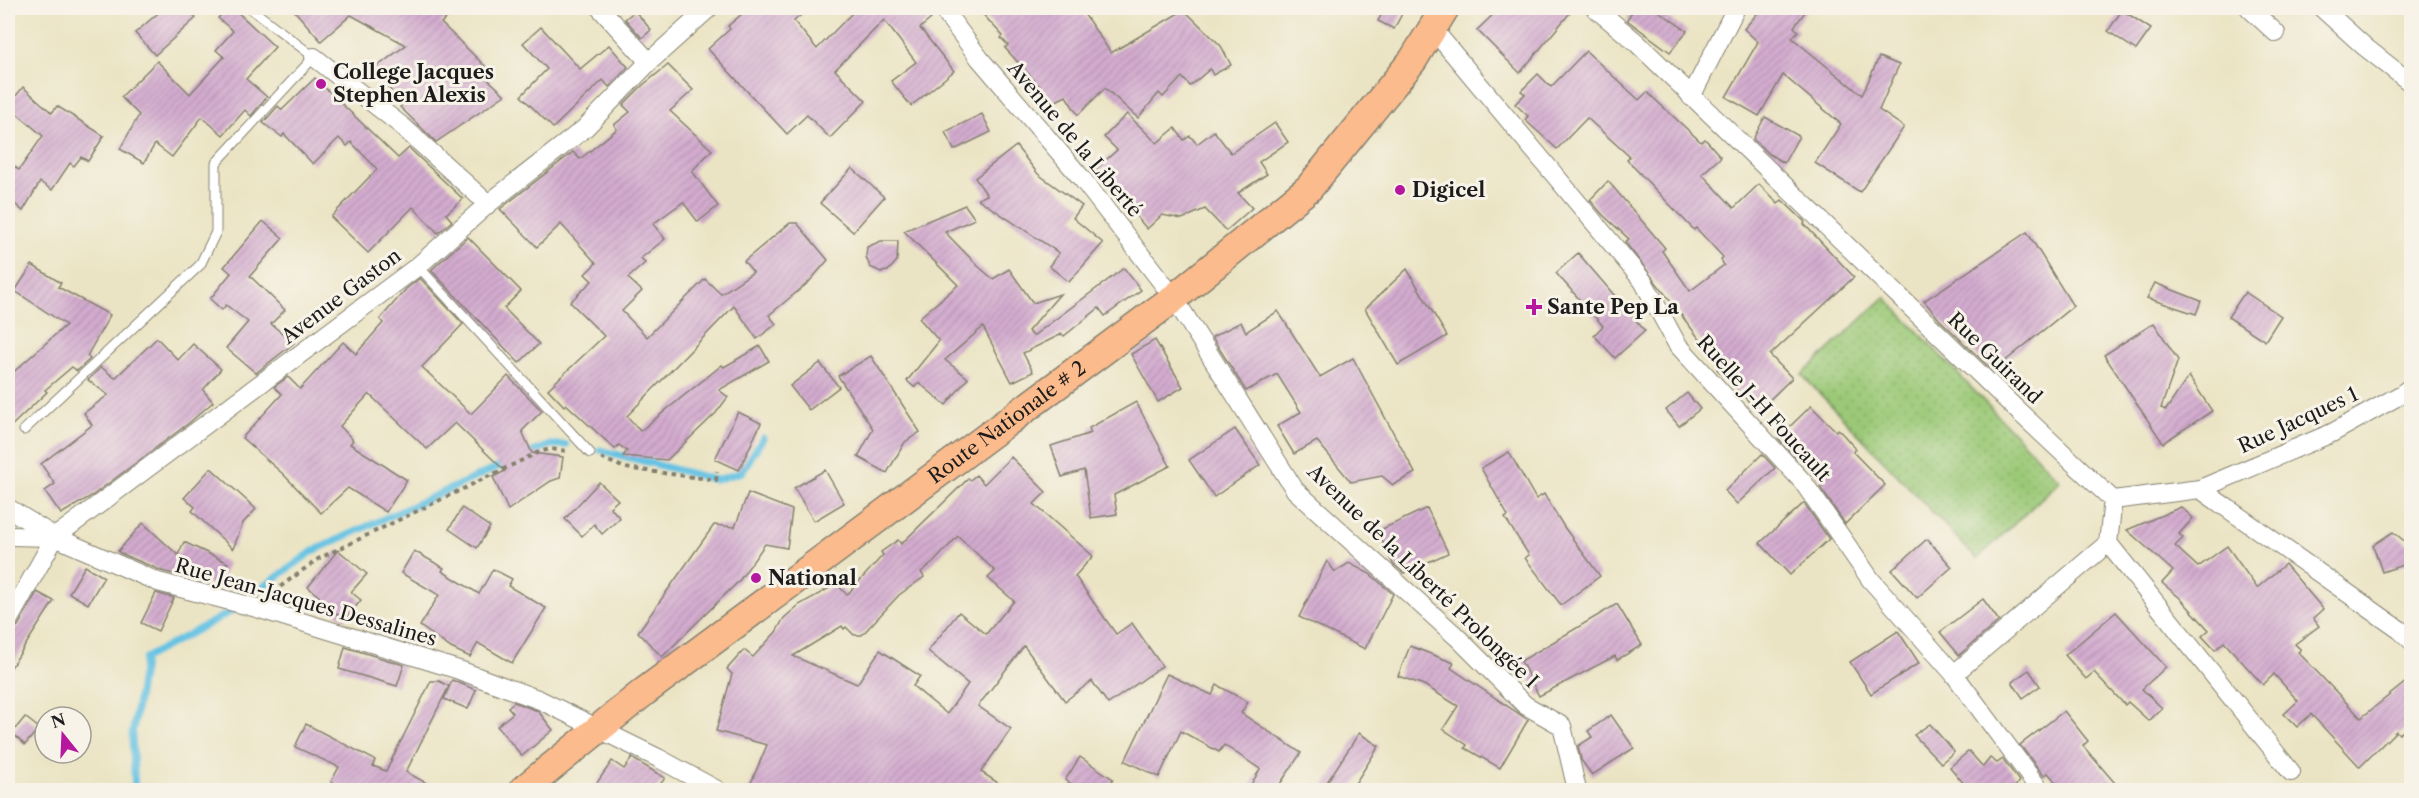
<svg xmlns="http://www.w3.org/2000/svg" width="2419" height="798" font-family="'Libre Caslon Text',serif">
	<defs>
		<pattern id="grass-dots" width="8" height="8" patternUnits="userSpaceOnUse" patternTransform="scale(1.5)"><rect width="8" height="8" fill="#9bc977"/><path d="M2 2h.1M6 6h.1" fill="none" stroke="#85ac66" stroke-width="1.8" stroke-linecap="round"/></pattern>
		<pattern id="building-hatch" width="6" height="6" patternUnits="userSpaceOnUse" patternTransform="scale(1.5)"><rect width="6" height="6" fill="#d3accf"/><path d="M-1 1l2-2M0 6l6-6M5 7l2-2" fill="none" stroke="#b593b1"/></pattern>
	</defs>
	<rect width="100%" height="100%" fill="#f7f3e8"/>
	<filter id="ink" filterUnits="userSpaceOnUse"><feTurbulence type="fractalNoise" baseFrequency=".0167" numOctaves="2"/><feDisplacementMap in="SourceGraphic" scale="12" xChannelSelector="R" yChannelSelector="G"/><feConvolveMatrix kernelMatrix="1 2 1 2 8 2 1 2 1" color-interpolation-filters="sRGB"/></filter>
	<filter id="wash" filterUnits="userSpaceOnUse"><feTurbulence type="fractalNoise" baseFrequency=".008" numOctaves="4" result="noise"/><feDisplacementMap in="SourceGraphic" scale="24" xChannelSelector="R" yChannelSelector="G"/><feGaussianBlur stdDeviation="1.35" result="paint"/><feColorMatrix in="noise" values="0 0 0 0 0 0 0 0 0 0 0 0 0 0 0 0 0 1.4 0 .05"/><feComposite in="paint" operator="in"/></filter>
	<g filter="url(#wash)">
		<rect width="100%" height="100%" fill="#ebe4c4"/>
		<!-- grass -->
		<path fill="url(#grass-dots)" stroke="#5c724a" stroke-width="1.5" d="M1885,297L2060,481L1977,559L1802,375Z"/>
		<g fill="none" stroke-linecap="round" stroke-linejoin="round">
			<!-- stream -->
			<g stroke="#65c2e3" stroke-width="7">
				<path d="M600,450L716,480L742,472L763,438"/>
				<path d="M525,455L551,445H566"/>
				<path d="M255,593L313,551L507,463"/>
				<path d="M135,790L132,735L145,658L236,609"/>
			</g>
		</g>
		<g id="blocks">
			<!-- building -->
			<g fill="url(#building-hatch)" fill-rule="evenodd">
				<path d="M164,8H187L196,18L155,55L135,33Z"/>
				<path d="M228,8H233L275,47L246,79L267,97L251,116L245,110L223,135L202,117L172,157L155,144L144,163L120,149L139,115L121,97L157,61L190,94L224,57L216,50L233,31L218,18Z"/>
				<path d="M292,8H458L441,23L486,67L481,73L505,95L436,142L400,107L402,105L374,69L406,45L351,15L321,41Z"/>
				<path d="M749,8H809L794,21L817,49L857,8H921L931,19L920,28L954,71L911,106L891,81L916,62L884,20L835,70L866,101L830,138L807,115L787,134L708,49L730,29L728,26Z"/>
				<path d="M977,8H1080L1111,53L1184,10L1221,46L1231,65L1213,75L1210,69L1190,86L1182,77L1163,97L1159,93L1138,118L1105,88L1078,115L1066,96L1054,102L1005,48L1008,45L1001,38L1003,36Z"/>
				<path d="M1385,8H1405L1394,29L1378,21Z"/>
				<path d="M1500,8H1574L1520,73L1477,30Z"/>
				<path d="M1634,8H1654L1687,31L1670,52L1627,20Z"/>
				<path d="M1762,8H1808L1794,27L1798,31L1792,38L1862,95L1879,57L1899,65L1879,110L1904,127L1860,192L1815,163L1841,124L1783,75L1759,116L1726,97L1758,42L1744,29Z"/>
				<path d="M2122,10L2151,29L2136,50L2108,31Z"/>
				<path d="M635,11L651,30L642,38L625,19Z"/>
				<path d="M541,27L580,69L609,45L628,67L609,87L603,80L553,128L521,96L547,69L523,43Z"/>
				<path d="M1586,51L1639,100L1647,92L1701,142L1705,139L1721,157L1702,174L1734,208L1759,184L1778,204L1782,200L1805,222L1804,224L1854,277L1770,355L1792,378L1758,411L1717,369L1718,367L1716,365L1718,363L1625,242L1629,239L1603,215L1590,200L1608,181L1665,248L1662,251L1690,291L1724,265L1721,260L1723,257L1696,228L1694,230L1627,160L1630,157L1587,118L1557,149L1525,120L1528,116L1515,104L1525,94L1521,91L1538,74L1551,87Z"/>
				<path d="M668,65L693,90L670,111L712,150L692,171L718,206L698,222L683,202L653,224L665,239L641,258L645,263L628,278L642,291L622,311L647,337L705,279L721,294L753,272L744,261L790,223H797L828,260L809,282L769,315L776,324L757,339L734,306L627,416L640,431L722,365L724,367L760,346L769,361L719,390L728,397L716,413L667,460L623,456L627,451L619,445L615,449L566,404L564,406L548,389L604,336L570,302L592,281L585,274L596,263L561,224L537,247L500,209L573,152L580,159L617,129L614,125L630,112L623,105L643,85Z"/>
				<path d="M315,78L398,158L409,148L463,199L446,214L452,221L438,233L413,207L368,253L331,217L377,169L351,142L347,146L339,138L313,164L284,134L282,137L263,123L278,106L282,110Z"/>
				<path d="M23,87L52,113L57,106L104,136L88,161L81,157L74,166L70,163L52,190L40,182L23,211L8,198V161L19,170L43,136L8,106Z"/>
				<path d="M982,114L991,132L954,150L945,132Z"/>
				<path d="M1127,114L1157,143L1175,128L1184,140L1190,136L1197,144L1214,131L1231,153L1275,123L1288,142L1259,162L1267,174L1238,193L1252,208L1226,231L1205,209L1182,219L1162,215L1147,229L1096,169L1117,150L1104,137Z"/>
				<path d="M1765,117L1799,136L1784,163L1769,154L1753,139Z"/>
				<path d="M1016,146L1038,174L1082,206L1073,218L1103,243L1069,282L1049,266L1059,253L978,199L987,195L975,178Z"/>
				<path d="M852,168L884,197L853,232L820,203Z"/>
				<path d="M965,205L975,219L945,232L978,266L993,279L1009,269L1033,303L1060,294L1028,331L1033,336L1124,268L1141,290L1105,316L1099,308L1064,336L1062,334L1023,353L1033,372L1012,382L983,327L945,360L968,378L946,405L919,383L914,387L907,381L939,341L919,318L958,285L904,231Z"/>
				<path d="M263,221L283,238L250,276L285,310L271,324L294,343L256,373L226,348L248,322L226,305L222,310L210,299L231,273L224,267Z"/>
				<path d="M2027,232L2073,306L1993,371L1939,319L1924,301Z"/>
				<path d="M468,237L521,291L504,308L539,344L519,363L431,270Z"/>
				<path d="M881,241H898L897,261L888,271L881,272L870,267L866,257L867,247Z"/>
				<path d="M1578,253L1645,331L1615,358L1594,335L1603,326L1556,273Z"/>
				<path d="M32,265L61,283L58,287L110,315L87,356L90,359L77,371L72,367L45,390L47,392L8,429V377L66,325L15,291Z"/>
				<path d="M1407,269L1447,336L1398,365L1365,309Z"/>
				<path d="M420,278L463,324L422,367L471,414L508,376L542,411L522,431L532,453L563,457L560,478L551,481L508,510L493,477L505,471L455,423L427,449L369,394L340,426L353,440L350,444L407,480L386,512L348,488L321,513L283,474L242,438L282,394L274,387L288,377L300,389L343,342L356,354L383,323L380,319L406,289Z"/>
				<path d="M2155,283L2201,301L2196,314L2147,298Z"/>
				<path d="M2245,292L2281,316L2265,341L2228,317Z"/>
				<path d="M1278,311L1320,377L1353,358L1415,473L1393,485L1382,476L1351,482L1317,441L1294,454L1277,426L1301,412L1277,374L1246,391L1212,337L1241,322L1246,332Z"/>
				<path d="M2154,323L2178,360L2161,408L2166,410L2189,376L2212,411L2163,443L2104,355Z"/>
				<path d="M157,338L178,360L193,344L221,369L203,390L213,402L189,423L93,495L61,514L45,491L55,484L41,464L92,425L84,413L108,395L88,380L101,367L115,378Z"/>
				<path d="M1155,340L1183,387L1158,402L1131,354Z"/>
				<path d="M871,356L920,432L905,442L887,473L858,457L873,429L838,376Z"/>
				<path d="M820,363L839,387L809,410L790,386Z"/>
				<path d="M1687,393L1700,409L1679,426L1666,410Z"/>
				<path d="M1136,402L1170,466L1114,495L1117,514L1091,518L1084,470L1062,477L1051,446L1091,433L1089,428Z"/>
				<path d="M1811,406L1836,431L1838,429L1856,449L1853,452L1885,485L1845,524L1820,487L1824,484L1800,456L1797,459L1778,438Z"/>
				<path d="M738,412L761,423L739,470L715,459Z"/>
				<path d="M1235,429L1260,465L1214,497L1189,460Z"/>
				<path d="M1509,452L1536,499L1544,494L1564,527L1600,576L1561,605L1525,558L1529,555L1505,518L1508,516L1481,468Z"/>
				<path d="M1762,454L1775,468L1737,504L1725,491Z"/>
				<path d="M1011,457L1046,492L1034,504L1093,556L1075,576L1116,634L1132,623L1162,666L1108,704L1092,681L1065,701L1024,646L978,706L1011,729L981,772L1009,790H748L767,745L716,731L732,674L727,669L744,650L753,657L776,632L784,618L799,605L828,589L835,582L847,595L883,555L881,552L898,540L901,544L968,479L970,480L976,475L984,484ZM958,536L995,571L988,578L1014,601L986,634L959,612L928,651L968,684L947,714L913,686L920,676L880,650L857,684L793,656L842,626L844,629L846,627L854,635H862L899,595L924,577L921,572L933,563Z"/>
				<path d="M211,468L256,509L243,523L233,549L192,511L195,507L184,498Z"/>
				<path d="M825,470L844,503L814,521L794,488Z"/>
				<path d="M599,482L618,500L610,507L620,518L602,534L594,524L582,536L565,519Z"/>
				<path d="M748,493L792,510L787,548L765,544L739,581L662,657L638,632L714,525L735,527Z"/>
				<path d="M1804,503L1829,539L1790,575L1760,543Z"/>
				<path d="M2181,507L2193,518L2179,534L2183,538L2175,546L2198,567L2227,546L2257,588L2285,564L2323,609L2313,618L2319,626L2295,644L2301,650L2298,652L2361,718L2412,677V724L2399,734L2396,731L2360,767L2311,714L2297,727L2284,714L2298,701L2274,674L2263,685L2224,642L2215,650L2202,636L2209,630L2180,598L2162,583L2173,571L2127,530Z"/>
				<path d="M462,508L490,527L477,548L449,529Z"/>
				<path d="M1427,508L1448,553L1404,573L1393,564L1378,531Z"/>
				<path d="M143,523L178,555L184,542L228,563L219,586L162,571L120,553L118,551Z"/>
				<path d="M2393,532L2412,547V562L2382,572L2373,545Z"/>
				<path d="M1927,539L1952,567L1917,598L1892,570Z"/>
				<path d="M338,550L367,574L351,592L361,600L345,620L329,608L330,606L308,587Z"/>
				<path d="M414,551L444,568L442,571L479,594L493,569L512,579L508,586L546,608L512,663L478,643L470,657L451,648L420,626L439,595L401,573Z"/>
				<path d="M1327,561L1335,572L1349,563L1370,574L1393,594L1365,649L1299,617Z"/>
				<path d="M85,566L104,577L88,604L69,593Z"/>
				<path d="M37,592L54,601L8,672V632L18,626Z"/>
				<path d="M156,593L174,598L158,631L141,623Z"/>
				<path d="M1983,599L1999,621L1959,655L1940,632Z"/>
				<path d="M1617,604L1642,645L1617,660L1615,656L1539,696L1521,661Z"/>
				<path d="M2116,612L2166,667L2142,689L2162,708L2149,721L2128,702L2125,705L2094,672L2086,679L2065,655Z"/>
				<path d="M1898,631L1919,663L1871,694L1850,662Z"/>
				<path d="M1410,646L1454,663L1451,668L1528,720L1500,768L1465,748L1467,745L1443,729L1458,706L1424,685L1398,676Z"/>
				<path d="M345,647L404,665L397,686L339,669Z"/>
				<path d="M2029,670L2040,686L2023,698L2012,682Z"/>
				<path d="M1167,674L1212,695L1217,685L1248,702L1241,713L1301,753L1276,790H1248L1260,769L1224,745L1219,752L1181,731L1159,777L1125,761Z"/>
				<path d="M452,680L476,690L468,709L444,699Z"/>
				<path d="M431,681H439L449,686L406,772L439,790H348L331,782L339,767L295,747L306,724L375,760L373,766L386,771Z"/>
				<path d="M514,702L538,711L553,730L522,756L497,726L513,713L508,707Z"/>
				<path d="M2064,711L2088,741L2083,746L2121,790H2063L2048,773L2044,776L2020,745Z"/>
				<path d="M1611,715L1634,748L1592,775L1581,760L1578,746L1592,737L1588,731Z"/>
				<path d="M25,717L39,728L25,745L12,733Z"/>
				<path d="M1930,724L1954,752L1941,763L1914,735Z"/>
				<path d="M1359,733L1379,746L1351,790H1322Z"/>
				<path d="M1969,751L1983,767L1990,758L1997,763L2003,759L2019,781L2013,790H1973L1965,785L1950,767Z"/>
				<path d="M1080,757L1113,779L1106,790H1081L1065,780Z"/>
				<path d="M632,758L665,778L656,790H592L612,761L624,769Z"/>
			</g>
		</g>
	</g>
	<g filter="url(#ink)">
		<use href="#blocks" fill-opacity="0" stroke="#848070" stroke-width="1.5"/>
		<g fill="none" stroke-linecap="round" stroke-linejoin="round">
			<defs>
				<g id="lane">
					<path d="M418,266L590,453"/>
					<path d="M24,430L200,265L216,232V163L314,57L250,8"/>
				</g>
				<g id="street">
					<path d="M600,8L649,62"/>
					<path d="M942,8L980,59L1083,180L1174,298L1295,490L1457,637L1525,705L1562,726L1577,790"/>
					<path d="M1595,8L1637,43L2015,408L2113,500L2200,489L2400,630L2412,641"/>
					<path d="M2249,8L2276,33"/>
					<path d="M2322,8L2365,47L2412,84"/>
					<path d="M1432,28L1643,281L1677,344L1803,482L1871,580L1954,674L2040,790"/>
					<path d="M314,57L402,126L488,204"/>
					<path d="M1691,97L1736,8"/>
					<path d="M2200,489L2332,433L2402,394L2412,386"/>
					<path d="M8,508L55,537L158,582L253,607L459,670L540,700L658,758L717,790"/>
					<path d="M8,536L53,537"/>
					<path d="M2108,543L2291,772"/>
					<path d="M8,621L55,537L418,266L488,204L585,128L649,62L709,8"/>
					<path d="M1954,674L2108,543L2113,500"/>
				</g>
				<g id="primary">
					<path id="s1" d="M523,790L644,692L1174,298L1309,188L1413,60L1445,8"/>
				</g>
			</defs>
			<!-- lane casing -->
			<use href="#lane" stroke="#848070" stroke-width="11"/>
			<!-- street casing -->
			<use href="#street" stroke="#848070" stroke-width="20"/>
			<!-- primary casing -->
			<use href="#primary" stroke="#848070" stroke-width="31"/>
			<!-- path -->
			<g stroke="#848070" stroke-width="4" stroke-dasharray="4.5 4.5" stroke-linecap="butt">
				<path d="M601,458L625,468L716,480L717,471"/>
				<path d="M273,592L318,559L539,452L550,449L568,451"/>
			</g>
			<!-- lane -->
			<use href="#lane" stroke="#fff" stroke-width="9"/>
			<!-- street -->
			<use href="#street" stroke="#fff" stroke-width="18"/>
			<!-- primary -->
			<use href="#primary" stroke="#fbbb8c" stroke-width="28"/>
		</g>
	</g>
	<!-- markers -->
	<g fill="#b5179e" stroke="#f7f3e8" stroke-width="2">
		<circle cx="321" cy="84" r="6"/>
		<circle cx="1400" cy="190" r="6"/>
		<path d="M1531 298h6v6h6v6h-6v6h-6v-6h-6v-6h6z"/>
		<circle cx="756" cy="578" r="6"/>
	</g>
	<g text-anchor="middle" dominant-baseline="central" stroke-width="6" stroke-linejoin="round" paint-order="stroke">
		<!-- poi labels -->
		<g font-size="20" font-weight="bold" fill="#1c1c1c" stroke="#f7f3e8" text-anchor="start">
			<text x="333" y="72">College Jacques<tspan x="333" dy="23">Stephen Alexis</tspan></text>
			<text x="1412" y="190">Digicel</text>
			<text x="1547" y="307">Sante Pep La</text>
			<text x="768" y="578">National</text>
		</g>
		<!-- street labels -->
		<g font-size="20" fill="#1c1c1c" stroke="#f7f3e8">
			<text transform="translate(1075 139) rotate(50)">Avenue de la Liberté</text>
			<text transform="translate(341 296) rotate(-37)">Avenue Gaston</text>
			<text transform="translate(1995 358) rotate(44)">Rue Guirand</text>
			<text transform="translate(1764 408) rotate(48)">Ruelle J-H Foucault</text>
			<text transform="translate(2298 420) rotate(-25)">Rue Jacques 1</text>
			<text stroke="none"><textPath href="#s1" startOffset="608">Route Nationale # 2</textPath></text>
			<text transform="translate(1423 576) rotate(44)">Avenue de la Liberté Prolongée I</text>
			<text transform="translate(306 602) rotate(16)">Rue Jean-Jacques Dessalines</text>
		</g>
	</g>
	<!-- margin -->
	<rect width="2419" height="798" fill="none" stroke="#f7f3e8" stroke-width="30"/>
	<!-- north arrow -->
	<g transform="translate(63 735) rotate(342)"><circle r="28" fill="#f7f3e8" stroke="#9f9d96" stroke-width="1.5"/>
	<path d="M0-4.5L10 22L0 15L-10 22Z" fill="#b5179e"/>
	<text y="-9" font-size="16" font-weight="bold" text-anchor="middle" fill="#1c1c1c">N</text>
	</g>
</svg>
